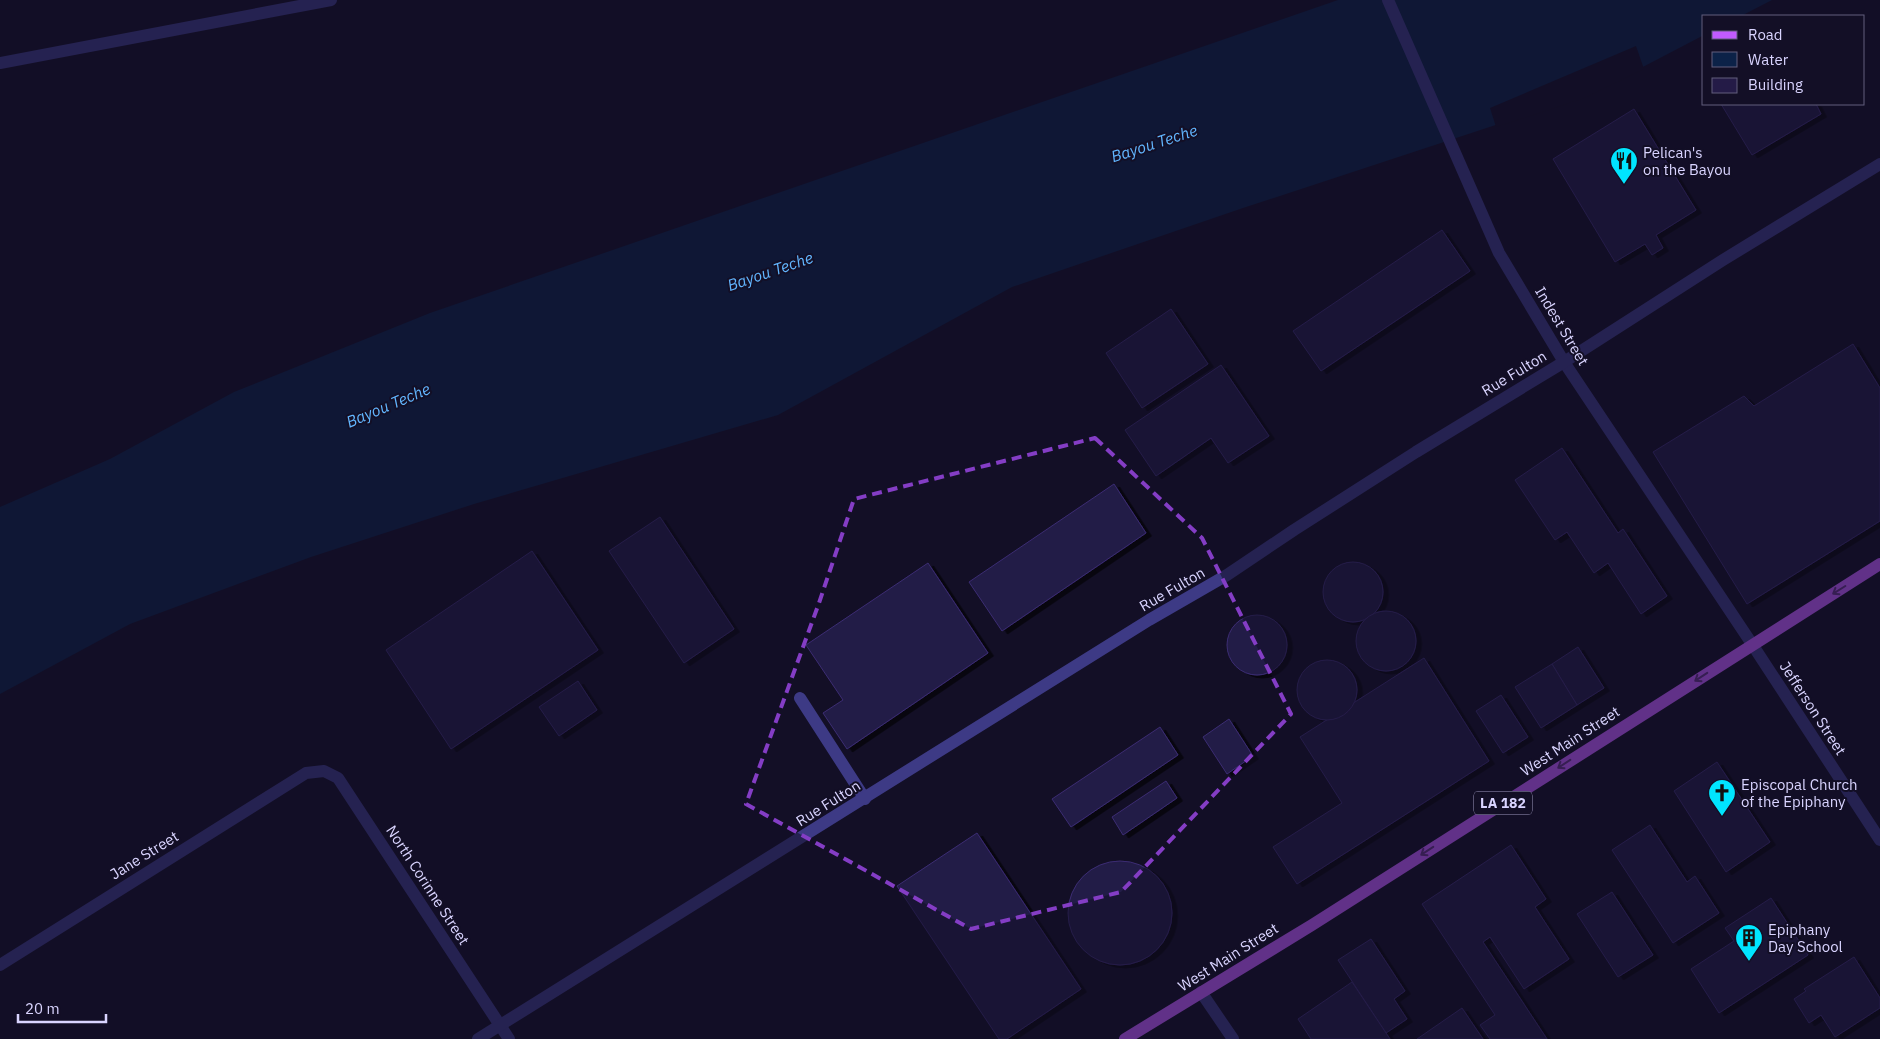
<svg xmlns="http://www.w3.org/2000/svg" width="1880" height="1039" font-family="'IBM Plex Sans',sans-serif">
	<defs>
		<filter id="shadow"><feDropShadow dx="5.5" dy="3" stdDeviation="0" flood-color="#0009"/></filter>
	</defs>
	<rect width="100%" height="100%" fill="#130f26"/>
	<!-- water -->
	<path fill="#0c2248" d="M1338,0H1772L1741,16H1704V35L1593,93L1243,208L1012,287L778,415L474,504L311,557L130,624L0,694V507L110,459L234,392L430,313Z"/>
	<!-- pier -->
	<path fill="#130f26" d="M1636,46L1644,69L1582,99L1496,127L1490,108Z"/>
	<!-- building -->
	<g fill="#241b47" stroke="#3b2d73" filter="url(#shadow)">
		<path d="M1721,104H1816L1821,114L1752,155Z"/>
		<path d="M1634,109L1696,210L1656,235L1663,248L1652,255L1645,244L1615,262L1553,159Z"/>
		<path d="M1442,230L1470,271L1321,371L1293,331Z"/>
		<path d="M1171,309L1208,364L1142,408L1106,353Z"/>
		<path d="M1853,344L1880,388V521L1747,604L1653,452L1744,396L1754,406Z"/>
		<path d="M1221,365L1269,436L1228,463L1211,438L1156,476L1125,430Z"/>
		<path d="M1562,448L1618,533L1623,529L1667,596L1641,614L1608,563L1594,573L1567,532L1555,540L1515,480Z"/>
		<path d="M1114,484L1146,533L1002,631L969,582Z"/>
		<path d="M660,517L734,629L684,663L609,551Z"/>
		<path d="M532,551L598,650L451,749L386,650Z"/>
		<circle cx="1353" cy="592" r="30"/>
		<path d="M928,563L988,653L847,749L823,713L843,700L806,645Z"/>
		<circle cx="1386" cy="641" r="30"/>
		<circle cx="1257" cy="645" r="30"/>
		<path d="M1578,647L1604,688L1577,705L1552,664Z"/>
		<path d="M1424,658L1489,761L1297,884L1273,847L1342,803L1300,737Z"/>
		<circle cx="1327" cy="690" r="30"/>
		<path d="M1552,664L1577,705L1541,728L1515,687Z"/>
		<path d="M578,681L597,710L559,736L539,707Z"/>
		<path d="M1501,695L1528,737L1503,753L1476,711Z"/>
		<path d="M1229,719L1253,756L1227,774L1203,737Z"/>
		<path d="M1160,727L1178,755L1071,827L1052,799Z"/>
		<path d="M1717,762L1770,842L1726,872L1674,791Z"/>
		<path d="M1166,781L1177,798L1123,835L1112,817Z"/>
		<path d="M1650,825L1687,882L1695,876L1719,913L1673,943L1612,850Z"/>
		<path d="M977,833L1081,989L1007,1039H999L897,886Z"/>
		<path d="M1511,845L1546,899L1535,907L1569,959L1524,989L1490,937L1483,942L1547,1039H1490L1480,1025L1495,1015L1422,904Z"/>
		<circle cx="1120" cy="913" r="52"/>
		<path d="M1612,892L1653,955L1618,977L1577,914Z"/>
		<path d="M1771,898L1808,955L1719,1013L1691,969L1734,941L1725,928Z"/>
		<path d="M1371,939L1405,991L1394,999L1407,1019L1386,1033L1338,960Z"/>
		<path d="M1854,957L1880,998V1008L1835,1037L1821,1015L1809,1023L1794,999L1806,991L1804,989Z"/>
		<path d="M1352,982L1390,1039H1311L1298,1019Z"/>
		<path d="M1462,1008L1483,1039H1417Z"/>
	</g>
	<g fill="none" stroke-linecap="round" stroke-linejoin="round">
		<!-- minor -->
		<g stroke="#3d3a85" stroke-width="12">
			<path d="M1388,0L1499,253L1564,362L1752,644L1880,840"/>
			<path d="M0,63L331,0"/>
			<path d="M800,698L865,799"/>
			<path d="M0,965L306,773L324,771L338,778L509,1039"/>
			<path d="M1201,992L1233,1039"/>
			<path d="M478,1039L1149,620L1227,575L1294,530L1416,452L1564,362L1723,260L1880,164"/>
		</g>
		<!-- major -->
		<path stroke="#c25bff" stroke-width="12" d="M1125,1039L1312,925L1880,564"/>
	</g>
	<!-- one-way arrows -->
	<defs><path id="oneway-shaft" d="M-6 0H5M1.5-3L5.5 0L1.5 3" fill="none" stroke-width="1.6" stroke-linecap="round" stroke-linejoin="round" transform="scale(1.25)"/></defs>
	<g stroke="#623188">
		<use href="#oneway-shaft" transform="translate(1839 590) rotate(148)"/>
		<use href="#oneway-shaft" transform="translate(1701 677) rotate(147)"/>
		<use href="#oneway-shaft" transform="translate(1564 764) rotate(147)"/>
		<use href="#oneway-shaft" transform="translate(1427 851) rotate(147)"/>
	</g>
	<!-- marked area -->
	<path d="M0 0H1880V1039H0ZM1095,438L1202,538L1291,714L1121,892L971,929L746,804L819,603L854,499Z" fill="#130f26" fill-opacity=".55" fill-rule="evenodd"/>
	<path fill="none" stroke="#843dc5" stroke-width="4" stroke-dasharray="10 6" stroke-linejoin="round" d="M1095,438L1202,538L1291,714L1121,892L971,929L746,804L819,603L854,499Z"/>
	<!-- icons -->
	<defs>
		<symbol id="restaurant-pin" viewBox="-11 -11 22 30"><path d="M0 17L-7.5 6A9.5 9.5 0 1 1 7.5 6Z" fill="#00e5ff" stroke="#130f26"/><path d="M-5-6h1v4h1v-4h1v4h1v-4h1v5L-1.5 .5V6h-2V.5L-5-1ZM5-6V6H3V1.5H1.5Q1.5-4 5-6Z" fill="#111"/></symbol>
		<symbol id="church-pin" viewBox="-11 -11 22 30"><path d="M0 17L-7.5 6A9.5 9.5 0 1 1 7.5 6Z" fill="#00e5ff" stroke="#130f26"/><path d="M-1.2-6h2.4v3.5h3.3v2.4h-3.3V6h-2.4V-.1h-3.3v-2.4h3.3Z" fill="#111"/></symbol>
		<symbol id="building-pin" viewBox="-11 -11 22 30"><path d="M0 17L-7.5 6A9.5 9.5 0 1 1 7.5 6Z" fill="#00e5ff" stroke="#130f26"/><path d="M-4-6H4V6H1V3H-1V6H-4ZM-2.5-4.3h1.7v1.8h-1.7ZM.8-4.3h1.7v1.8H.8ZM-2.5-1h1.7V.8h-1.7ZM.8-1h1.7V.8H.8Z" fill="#111"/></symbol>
	</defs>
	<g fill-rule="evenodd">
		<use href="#restaurant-pin" x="1608" y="145" width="32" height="43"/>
		<use href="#church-pin" x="1706" y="777" width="32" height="43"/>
		<use href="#building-pin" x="1733" y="922" width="32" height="43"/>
	</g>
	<g text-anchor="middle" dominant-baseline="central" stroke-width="4" stroke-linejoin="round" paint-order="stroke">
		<!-- shield labels -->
		<rect fill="#130f26" stroke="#9e99be" stroke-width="1" x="1474" y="791.5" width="58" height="23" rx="4"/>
		<g font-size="14" font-weight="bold" fill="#d9d4ff">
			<text x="1503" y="803">LA 182</text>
		</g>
		<!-- poi labels -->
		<g font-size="15" fill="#d9d4ff" stroke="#130f26" text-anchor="start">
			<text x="1643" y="152">Pelican's<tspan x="1643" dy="17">on the Bayou</tspan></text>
			<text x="1741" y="784">Episcopal Church<tspan x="1741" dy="17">of the Epiphany</tspan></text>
			<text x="1768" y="929">Epiphany<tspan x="1768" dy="17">Day School</tspan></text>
		</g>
		<!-- street labels -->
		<g font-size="15" fill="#d9d4ff" stroke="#130f26">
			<text transform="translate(1562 326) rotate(59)">Indest Street</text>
			<text transform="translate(1514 373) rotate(-31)">Rue Fulton</text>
			<text transform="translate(1172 589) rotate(-30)">Rue Fulton</text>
			<text transform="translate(1813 708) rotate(57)">Jefferson Street</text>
			<text transform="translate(1570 741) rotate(-33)">West Main Street</text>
			<text transform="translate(828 803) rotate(-32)">Rue Fulton</text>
			<text transform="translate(144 855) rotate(-32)">Jane Street</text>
			<text transform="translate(428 885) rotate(57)">North Corinne Street</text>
			<text transform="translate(1228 957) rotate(-32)">West Main Street</text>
		</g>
		<!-- water labels -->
		<g font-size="16" font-style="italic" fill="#62b6ff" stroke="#130f26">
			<text transform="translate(1154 143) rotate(-18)">Bayou Teche</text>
			<text transform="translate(770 271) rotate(-19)">Bayou Teche</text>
			<text transform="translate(388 405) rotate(-23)">Bayou Teche</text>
		</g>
	</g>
	<!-- legend -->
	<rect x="1702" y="15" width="162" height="90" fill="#130f26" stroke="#625e7d"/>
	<rect x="1712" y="31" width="25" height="8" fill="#c25bff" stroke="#625e7d"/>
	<text x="1748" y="40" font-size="15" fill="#d9d4ff">Road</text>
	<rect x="1712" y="52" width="25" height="15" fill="#0c2248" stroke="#625e7d"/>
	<text x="1748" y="65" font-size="15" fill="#d9d4ff">Water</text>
	<rect x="1712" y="78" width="25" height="15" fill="#241b47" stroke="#625e7d"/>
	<text x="1748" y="90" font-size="15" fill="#d9d4ff">Building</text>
	<!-- scale -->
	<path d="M18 1014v8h88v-8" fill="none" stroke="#d9d4ff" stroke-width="2.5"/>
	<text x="25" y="1014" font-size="15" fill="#d9d4ff" stroke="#130f26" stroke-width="4" paint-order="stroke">20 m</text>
</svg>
